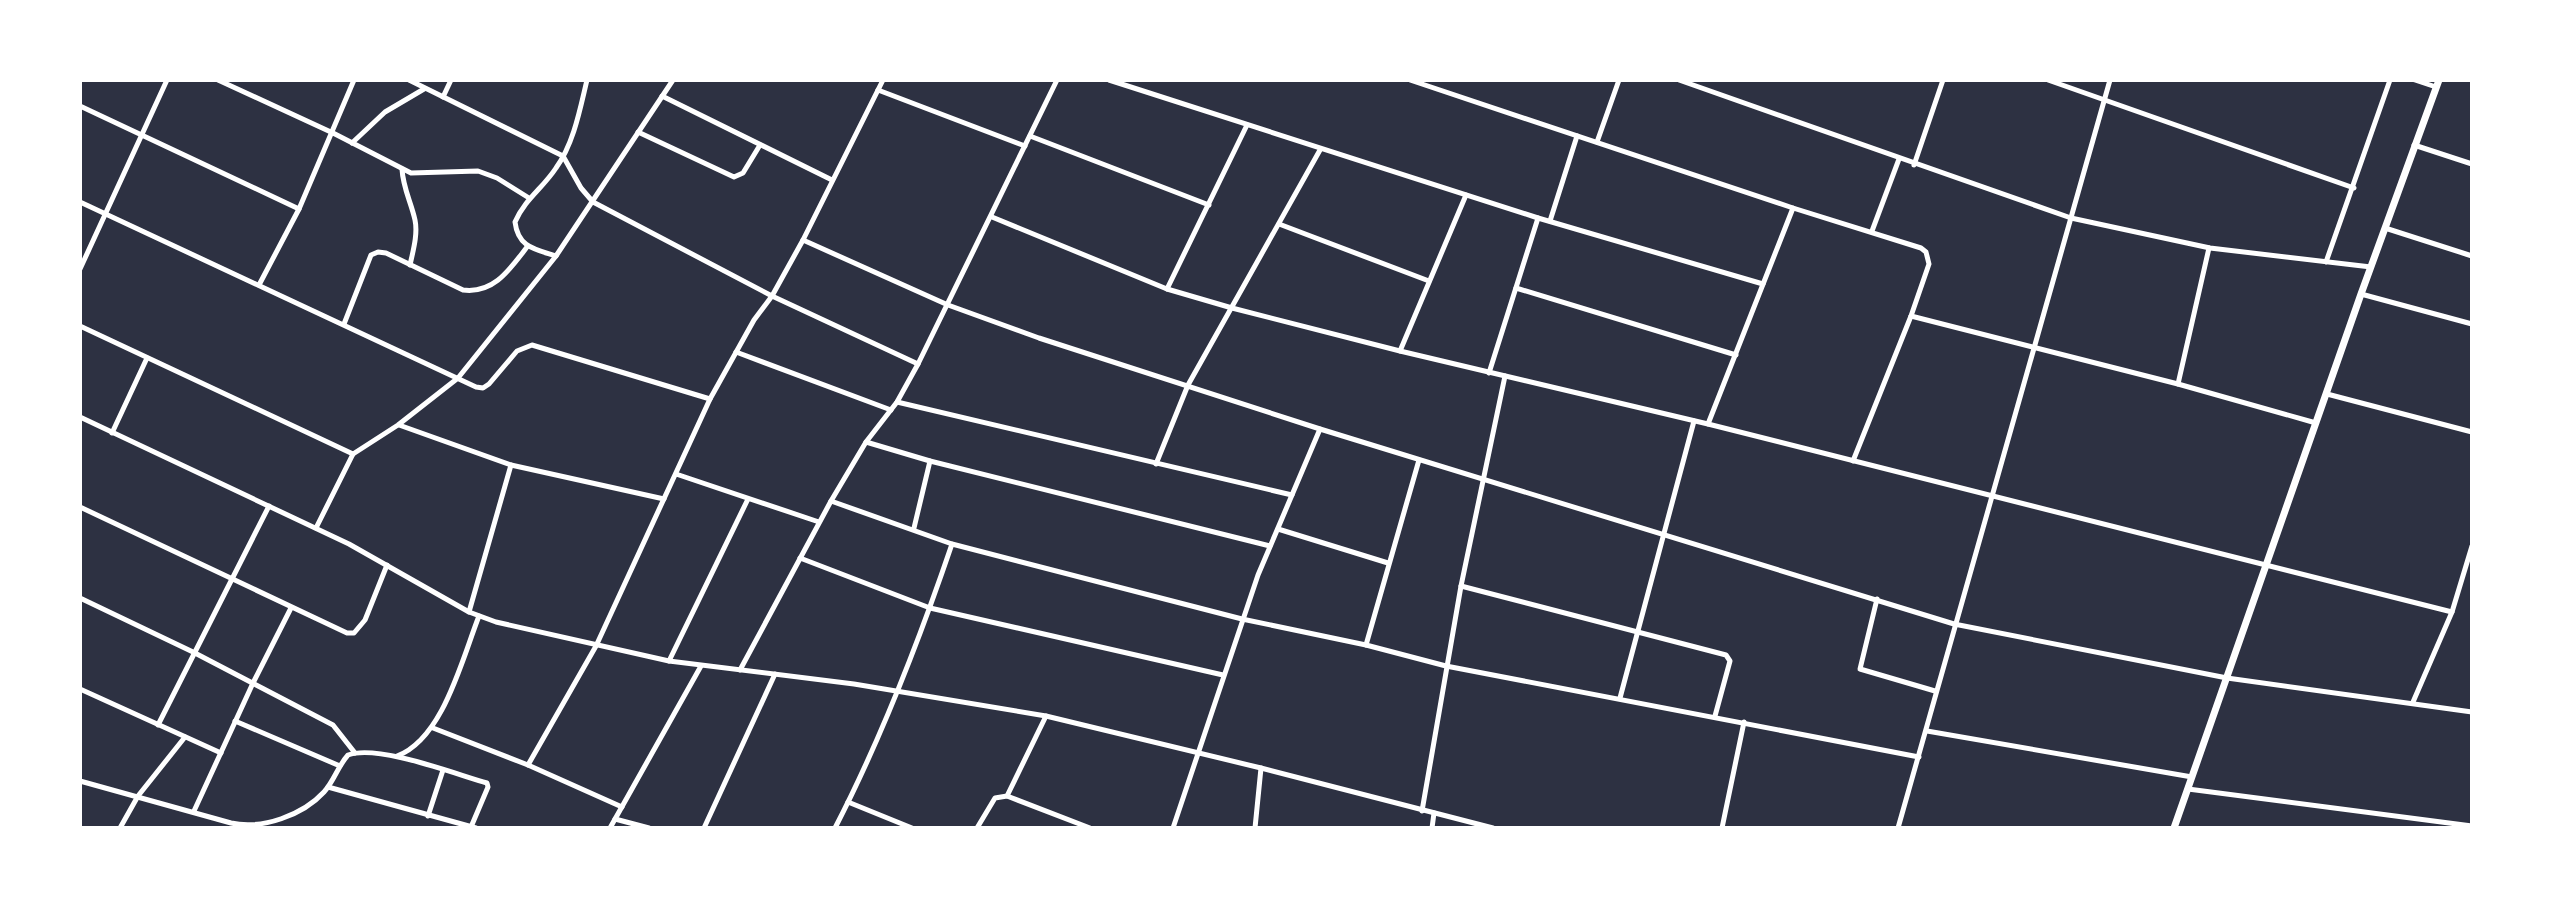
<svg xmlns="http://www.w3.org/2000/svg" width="2552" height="908" font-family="'Nunito Sans',sans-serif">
	<rect width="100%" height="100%" fill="#2d3142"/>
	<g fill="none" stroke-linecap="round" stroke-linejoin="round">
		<!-- minor -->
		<g stroke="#fff" stroke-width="5">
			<path d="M218,80L333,133L411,173L478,171L497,178L529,198"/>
			<path d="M409,80L563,156L581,188L593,202L772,296L918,364"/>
			<path d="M1109,80L1538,218L1763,284"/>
			<path d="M1410,80L1793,208L1921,248L1926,252L1929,264L1911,316L1853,461"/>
			<path d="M1679,80L2071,218L2210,248L2371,267"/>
			<path d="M2048,80L2354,188"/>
			<path d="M2415,80L2436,87"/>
			<path d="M878,90L1025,146"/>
			<path d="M662,96L832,180"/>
			<path d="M443,97L451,80"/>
			<path d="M80,106L299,209"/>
			<path d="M638,132L734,177L743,173L760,145"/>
			<path d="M1030,136L1209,205"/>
			<path d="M1597,142L1619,80"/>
			<path d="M352,143L385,112L424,89"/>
			<path d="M2414,145L2472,164"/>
			<path d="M1914,165L1943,80"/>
			<path d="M402,169C403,188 411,202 415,220C418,234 413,251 410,265"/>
			<path d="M80,202L476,387L483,388L489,384L517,351L532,345L710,399"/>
			<path d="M992,217L1167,289L1232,308L1400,351L1708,424L2452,612"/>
			<path d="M1550,221L1577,136"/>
			<path d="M1279,224L1429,281"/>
			<path d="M2385,228L2472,256"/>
			<path d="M1872,231L1899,159"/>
			<path d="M803,240L948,305L1039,338L1320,429L1954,624L2227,678L2472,712"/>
			<path d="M556,256C534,249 518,247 515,222C525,199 543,188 556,168C574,143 580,109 587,80"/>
			<path d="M2326,262L2390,80"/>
			<path d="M80,269L167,80"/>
			<path d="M259,285L299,209L354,80"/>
			<path d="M1516,288L1736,355"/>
			<path d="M1167,289L1247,125"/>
			<path d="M2361,294L2472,324"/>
			<path d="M1911,316L2178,384L2316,423"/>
			<path d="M344,324L371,255L378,252L386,253L463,290C494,294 510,269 527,247"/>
			<path d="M80,326L353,454"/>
			<path d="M1400,351L1466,195"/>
			<path d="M736,352L891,410"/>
			<path d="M1489,373L1538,218"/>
			<path d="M2178,384L2209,248"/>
			<path d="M2327,394L2472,432"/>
			<path d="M897,402L1292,495"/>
			<path d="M80,417L349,544L469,612L496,622L669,661L854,684L1046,716L1261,768L1493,828"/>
			<path d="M1708,424L1793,208"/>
			<path d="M399,425L511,465L664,499"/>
			<path d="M112,433L147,358"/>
			<path d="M866,442L930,461L1270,546"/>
			<path d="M1156,464L1188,385L1320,150"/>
			<path d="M676,474L819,522"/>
			<path d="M831,501L952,544L1242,619L1366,645L1446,666L1919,757"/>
			<path d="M80,507L347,633H354L365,620L387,565"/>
			<path d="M316,528L353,454L398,425L458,378L556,256L673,80"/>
			<path d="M914,528L930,461"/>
			<path d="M1278,529L1388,563"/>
			<path d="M800,558L930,608L1223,675"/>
			<path d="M1461,586L1726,655L1730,661L1715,716"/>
			<path d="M80,598L193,652L333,725L355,753"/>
			<path d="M1877,599L1860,669L1935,691"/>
			<path d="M469,612L511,465"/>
			<path d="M1366,645L1419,460"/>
			<path d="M669,661L748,499"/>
			<path d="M740,670L831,501L866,442L897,402L918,364L1057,80"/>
			<path d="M80,689L221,753"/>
			<path d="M1620,698L1694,421"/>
			<path d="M2413,702L2452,612L2472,546"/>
			<path d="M235,721L340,766"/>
			<path d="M158,725L269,506"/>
			<path d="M433,728L528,765L622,807"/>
			<path d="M1927,731L2192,777"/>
			<path d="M397,756C443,739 462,659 479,616"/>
			<path d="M528,765L596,646L710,399L754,320L772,296L803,240L883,80"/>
			<path d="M80,781L231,823C262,830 303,815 324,792C334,781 338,766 348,755C378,744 455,774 487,783L488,787L471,827"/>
			<path d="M328,787L476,828"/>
			<path d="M2188,789L2472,826"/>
			<path d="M1007,796L1090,828"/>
			<path d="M848,802L912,828"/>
			<path d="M194,811L253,683L291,608"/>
			<path d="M1422,811L1461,586L1505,376"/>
			<path d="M428,816L443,770"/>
			<path d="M615,819L649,828"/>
			<path d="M120,828L138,796L185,737"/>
			<path d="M610,828L701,666"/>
			<path d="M704,828L775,674"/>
			<path d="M835,828C882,737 919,641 952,544"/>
			<path d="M977,828L995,798L1007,796L1046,716"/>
			<path d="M1173,828L1258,575L1320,429"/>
			<path d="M1255,828L1261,768"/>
			<path d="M1432,828L1434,813"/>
			<path d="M1722,828L1744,722"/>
			<path d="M1898,828L2110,80"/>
		</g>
		<!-- secondary -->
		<path stroke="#fff" stroke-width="7" d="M2174,828L2361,294L2439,80"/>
	</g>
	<!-- border -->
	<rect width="2552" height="908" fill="none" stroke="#ffffff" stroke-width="164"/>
</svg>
